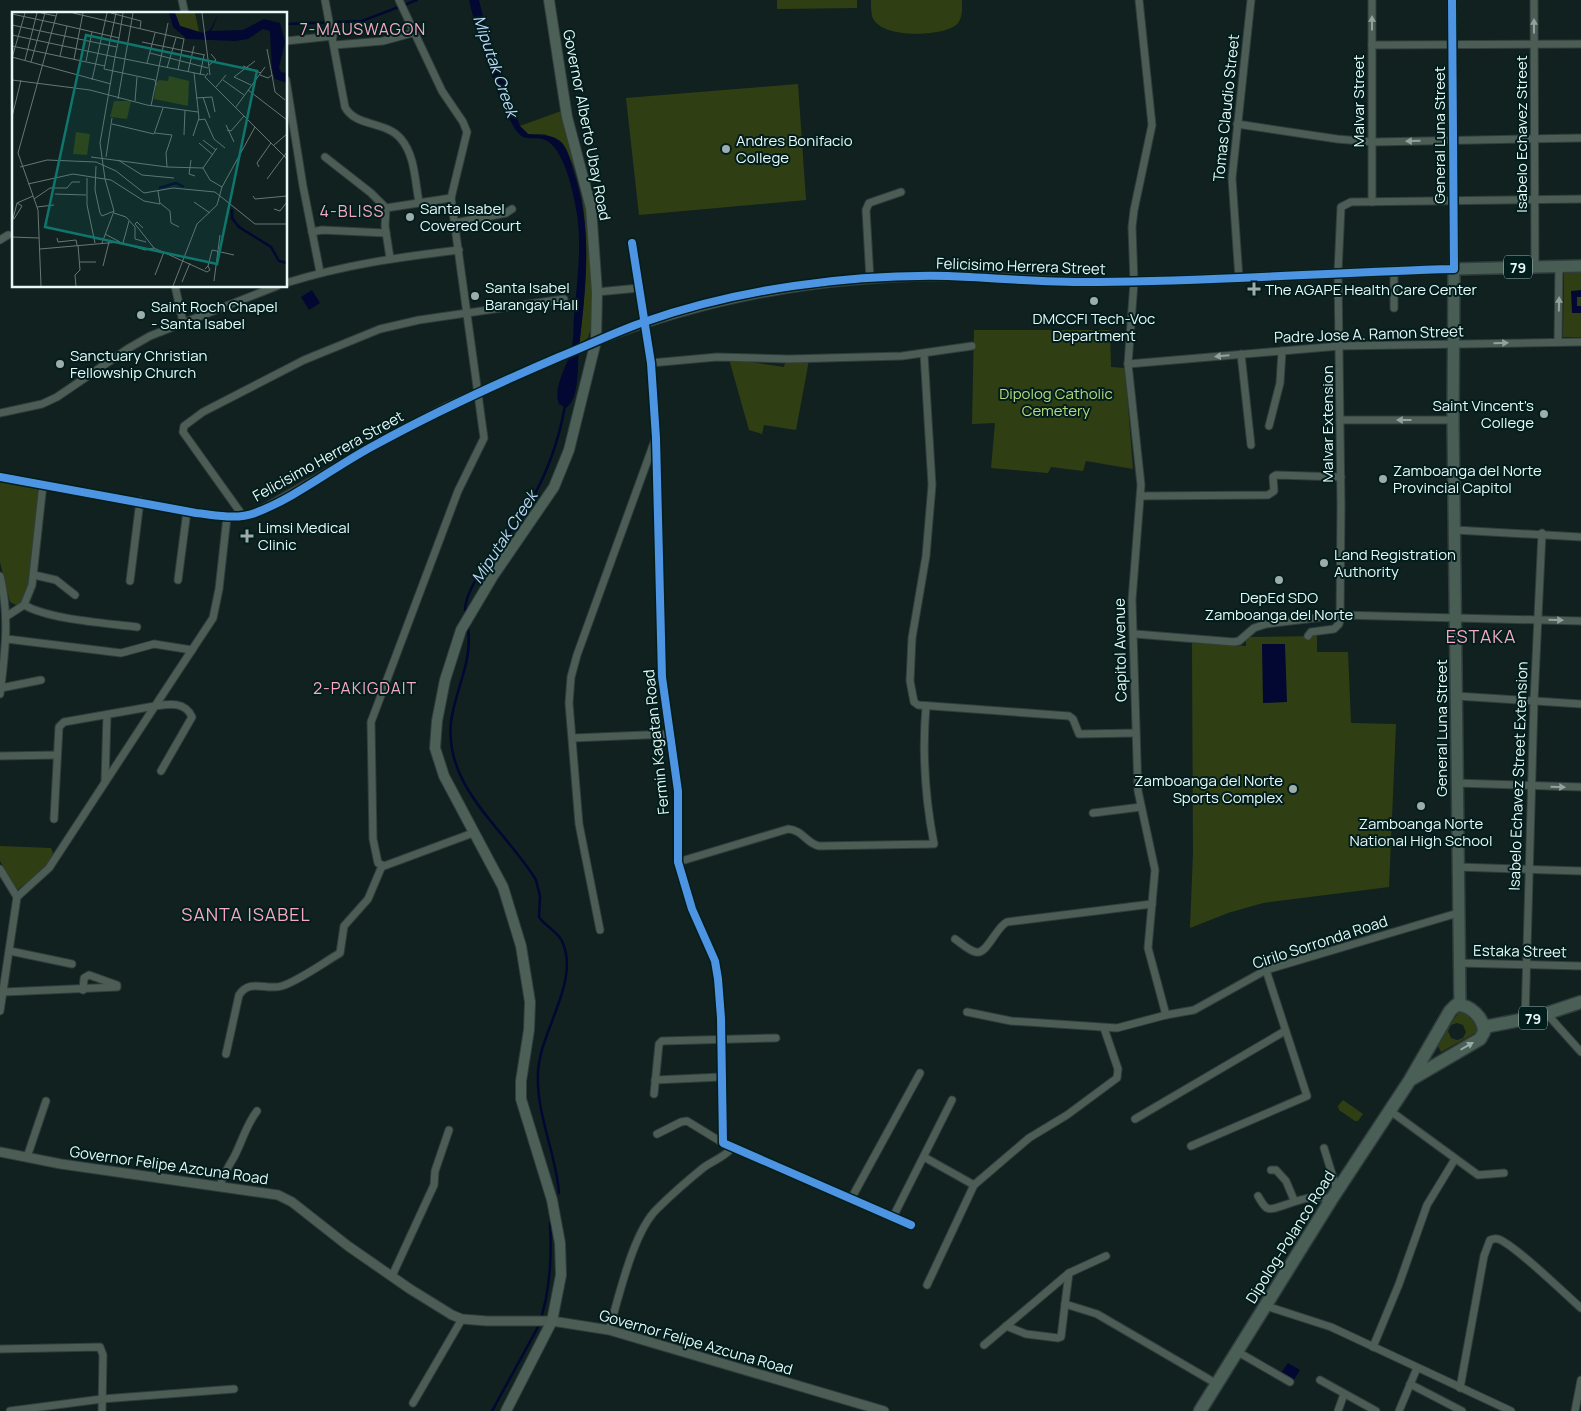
<svg xmlns="http://www.w3.org/2000/svg" width="1581" height="1411" font-family="Manrope,sans-serif">
	<rect width="100%" height="100%" fill="#112120"/>
	<!-- green -->
	<g fill="#303f13" fill-rule="evenodd">
		<path d="M777,0H857V8L777,9Z"/>
		<path d="M871,0H962C962,8 963,16 958,23C947,37 879,40 872,16C871,11 871,5 871,0Z"/>
		<path d="M798,84L806,200L639,215L626,98Z"/>
		<path d="M561,111L586,198L591,257L592,325L588,338L579,344C586,298 600,158 547,135C541,133 533,135 528,134L520,126Z"/>
		<path d="M1581,271V337H1563L1564,272Z"/>
		<path d="M974,330H1110L1111,367L1125,368L1133,469L1086,461L1083,471L1051,467L1048,473L991,468L995,423L972,424Z"/>
		<path d="M729,359L784,367L786,360H809L796,430L764,425L762,434L749,430Z"/>
		<path d="M0,479L35,486L39,491L28,590L23,602L18,606L10,602L0,562Z"/>
		<path d="M1317,636V652H1348L1351,723L1396,724L1389,887L1263,903L1228,913L1190,928L1193,853L1192,643L1246,646V637Z"/>
		<path d="M0,846L51,848L53,853L44,870L17,890L0,861Z"/>
		<path d="M1459,1012C1468,1013 1477,1023 1477,1032L1441,1052L1437,1044ZM1457,1023L1463,1025L1466,1032L1463,1038L1457,1040L1451,1038L1448,1031L1451,1025Z"/>
		<path d="M1343,1100L1363,1114L1358,1121H1355L1339,1110L1338,1106Z"/>
	</g>
	<!-- water -->
	<g fill="#020831">
		<path d="M469,0H479L487,33L520,126L528,134C540,136 554,133 563,144C569,152 571,163 574,173C594,234 585,288 579,350C577,366 580,398 566,408L559,404C552,386 569,364 572,346C574,336 573,326 574,316C577,282 582,248 577,214C574,195 564,147 545,140C537,136 527,141 520,135C504,121 474,24 469,0Z"/>
		<path d="M312,290L320,303L309,310L301,297Z"/>
		<path d="M1581,290V297H1577V306H1581V313H1572L1571,291Z"/>
		<path d="M1262,644H1285L1287,702L1263,703Z"/>
		<path d="M1288,1363L1300,1370L1293,1381L1281,1373Z"/>
	</g>
	<g fill="none" stroke-linecap="round" stroke-linejoin="round">
		<!-- stream -->
		<g stroke="#020831" stroke-width="2.5">
			<path d="M286,24L362,21L417,0"/>
			<path d="M465,610C466,580 512,533 528,506C546,476 559,440 565,406"/>
			<path d="M468,628C473,661 455,690 451,722C444,788 506,830 536,880L540,896L539,917C546,927 556,930 562,941C581,981 539,1032 538,1073C536,1114 556,1153 559,1193"/>
			<path d="M492,1411L538,1327C550,1295 552,1258 550,1223"/>
		</g>
		<defs>
			<g id="minor">
				<path d="M182,0L185,14"/>
				<path d="M325,0L345,107C355,127 387,121 401,139C415,155 415,182 419,202"/>
				<path d="M399,0L442,91L463,122L467,132L451,198L484,438L458,491L371,722L373,839L378,863L384,866L473,833"/>
				<path d="M1139,0L1152,125L1134,210L1132,227L1134,282L1128,364L1141,485L1132,600L1138,791L1155,870L1148,948L1166,1015"/>
				<path d="M1534,0L1535,267"/>
				<path d="M286,41L333,36"/>
				<path d="M335,45L383,41L416,32"/>
				<path d="M1372,45L1581,44"/>
				<path d="M286,80L303,186L320,272"/>
				<path d="M1237,124L1337,139L1373,142L1581,138"/>
				<path d="M325,157L371,193L386,208"/>
				<path d="M1372,202V0"/>
				<path d="M455,223L506,213L512,209"/>
				<path d="M312,232L322,230L386,233"/>
				<path d="M0,240L8,235"/>
				<path d="M632,243L651,363L656,438L662,677L678,791V862L692,909L715,961L718,979L721,1018L723,1143L911,1225"/>
				<path d="M390,258L385,226L386,208L451,198"/>
				<path d="M1394,270V308"/>
				<path d="M1239,278L1232,178L1251,0"/>
				<path d="M870,279L866,210L869,203L901,192"/>
				<path d="M286,283C343,265 400,257 459,250"/>
				<path d="M175,286L183,322"/>
				<path d="M597,292L639,288"/>
				<path d="M1558,342L1559,266"/>
				<path d="M924,354L932,485L926,556L912,638L910,681L914,702L918,705L932,706L1069,716L1073,719L1079,734L1136,733"/>
				<path d="M1241,354L1251,445"/>
				<path d="M651,363L717,357L789,359L902,356L972,346"/>
				<path d="M1128,364L1340,346L1581,342"/>
				<path d="M0,413L42,404L57,397L129,348L150,336L277,286"/>
				<path d="M1340,420H1453"/>
				<path d="M1269,426L1280,383L1282,351"/>
				<path d="M0,477L196,513L227,517L243,516L257,512L373,446L447,406L596,341"/>
				<path d="M1141,496L1268,495L1274,491L1273,477L1276,475L1341,477"/>
				<path d="M243,516L183,432L184,426L203,412L304,360L380,329L419,320L564,299"/>
				<path d="M1455,530L1581,537"/>
				<path d="M34,575L56,580L75,595"/>
				<path d="M0,576C10,616 5,653 0,694"/>
				<path d="M178,580L187,511"/>
				<path d="M130,581L140,501"/>
				<path d="M24,605C51,620 106,623 137,627"/>
				<path d="M7,616L24,605L32,585L43,484"/>
				<path d="M1135,634L1234,642L1239,641L1254,628L1266,624L1340,615L1581,621"/>
				<path d="M1308,636L1311,632L1334,629L1339,624L1340,619L1341,506L1338,272L1341,207L1351,202L1581,199"/>
				<path d="M7,639L121,653L154,644L192,650"/>
				<path d="M1,688L41,680"/>
				<path d="M1456,696L1581,704"/>
				<path d="M573,738L669,734"/>
				<path d="M0,756L57,755"/>
				<path d="M105,782L107,715"/>
				<path d="M1456,783L1581,787"/>
				<path d="M1093,813L1141,807"/>
				<path d="M54,819L59,727L64,722L155,706L213,618L219,589L227,517"/>
				<path d="M678,862L788,829C803,830 806,843 819,846L934,844C925,798 922,753 926,706"/>
				<path d="M1457,867L1581,871"/>
				<path d="M0,869L17,897L0,1011"/>
				<path d="M17,897L49,868L155,706C169,704 185,701 192,717L161,771"/>
				<path d="M600,930L579,824L569,703L571,677L577,655L655,440"/>
				<path d="M955,939C961,943 969,951 976,952C987,955 996,927 1007,922L1152,904"/>
				<path d="M10,951L72,964"/>
				<path d="M1459,963L1581,966"/>
				<path d="M4,992L117,987V985L89,975L84,978L83,990"/>
				<path d="M967,1012L1011,1021L1117,1028L1166,1015L1194,1010L1266,970L1458,913"/>
				<path d="M1547,1014L1581,1052"/>
				<path d="M1525,1020L1534,701L1542,533"/>
				<path d="M226,1054L239,995C250,978 266,991 282,986C300,980 323,963 340,953L344,926L368,899L382,866"/>
				<path d="M655,1080L721,1077"/>
				<path d="M654,1094L659,1044L662,1041L776,1038"/>
				<path d="M1389,1110L1478,1175L1504,1173"/>
				<path d="M1135,1119L1285,1031"/>
				<path d="M657,1134L681,1122L687,1121L723,1143"/>
				<path d="M1191,1146L1307,1096L1266,970"/>
				<path d="M1324,1148L1337,1190"/>
				<path d="M27,1157L46,1101"/>
				<path d="M924,1157L974,1185"/>
				<path d="M1271,1170H1276L1286,1181L1294,1200"/>
				<path d="M220,1185C224,1174 228,1167 234,1157C242,1142 246,1125 257,1111"/>
				<path d="M1258,1196C1260,1199 1263,1206 1267,1208C1276,1213 1309,1189 1331,1200"/>
				<path d="M851,1199L920,1073"/>
				<path d="M893,1217L952,1100"/>
				<path d="M1069,1273L1065,1304L1097,1314L1217,1384"/>
				<path d="M392,1276L434,1185L435,1171L449,1130"/>
				<path d="M927,1285L974,1185L1029,1138L1067,1115L1117,1078L1118,1069L1104,1028"/>
				<path d="M1266,1306L1331,1327L1511,1411"/>
				<path d="M1006,1326L1026,1334L1058,1338L1061,1337L1065,1304"/>
				<path d="M609,1330C619,1297 633,1232 657,1209C671,1195 687,1181 703,1168C712,1161 723,1158 731,1149"/>
				<path d="M984,1345L1069,1273L1106,1256"/>
				<path d="M1373,1347L1399,1284L1427,1205L1455,1159"/>
				<path d="M0,1349L100,1347L103,1355L102,1411"/>
				<path d="M1238,1352L1290,1382"/>
				<path d="M1320,1380L1376,1411"/>
				<path d="M1410,1384L1462,1411"/>
				<path d="M1460,1388L1484,1256L1490,1240C1494,1239 1494,1238 1498,1239C1514,1244 1565,1294 1581,1308"/>
				<path d="M413,1403L462,1319"/>
				<path d="M10,1411L102,1399L234,1389"/>
				<path d="M1338,1411L1344,1394"/>
				<path d="M1399,1411L1417,1368"/>
				<path d="M1575,1411L1581,1380"/>
			</g>
			<g id="tertiary">
				<path d="M596,341C707,297 825,276 945,276C997,276 1049,283 1102,282C1219,281 1337,272 1454,269L1452,0"/>
				<path d="M0,1152L61,1164L278,1195L292,1202L348,1246L410,1289L452,1315L462,1319L487,1321H552L609,1330L884,1411"/>
			</g>
			<path id="secondary" d="M506,1411L552,1321L561,1275L560,1243L552,1200L521,1099V1081L529,1030L530,1002L521,946L503,887L444,776L435,748L437,721L445,680L461,630L493,576L554,487L569,450L596,341L597,292L591,208L567,117L549,0"/>
			<path id="primary" d="M1460,1005L1453,420L1454,269L1581,266"/>
			<g id="trunk">
				<path d="M1484,1027L1536,1017L1581,1002"/>
				<path d="M1200,1411L1331,1200L1410,1080L1450,1011L1456,1005C1470,1004 1484,1018 1484,1032L1480,1039L1410,1080"/>
			</g>
		</defs>
		<!-- minor casing -->
		<use href="#minor" stroke="#313d3d" stroke-width="9"/>
		<!-- tertiary casing -->
		<use href="#tertiary" stroke="#313d3d" stroke-width="11"/>
		<!-- secondary casing -->
		<use href="#secondary" stroke="#313d3d" stroke-width="12"/>
		<!-- primary casing -->
		<use href="#primary" stroke="#313d3d" stroke-width="14"/>
		<!-- trunk casing -->
		<use href="#trunk" stroke="#313d3d" stroke-width="15"/>
		<!-- minor -->
		<use href="#minor" stroke="#4c5d55" stroke-width="7"/>
		<!-- tertiary -->
		<use href="#tertiary" stroke="#4c5d55" stroke-width="9"/>
		<!-- secondary -->
		<use href="#secondary" stroke="#4c6057" stroke-width="10"/>
		<!-- primary -->
		<use href="#primary" stroke="#485d54" stroke-width="11"/>
		<!-- trunk -->
		<use href="#trunk" stroke="#4a6057" stroke-width="12"/>
		<defs>
			<g id="cycleway">
				<path d="M632,243L651,363L656,438L662,677L678,791V862L692,909L715,961L718,979L721,1018L723,1143L911,1225"/>
				<path d="M0,477L196,513C216,515 236,520 255,513C297,497 335,466 375,445C435,412 496,384 559,357C587,346 615,332 644,322C737,289 850,274 948,276C999,278 1049,283 1099,282C1218,281 1336,272 1454,269L1452,0"/>
			</g>
		</defs>
		<!-- cycleway casing -->
		<use href="#cycleway" stroke="#011e1d" stroke-width="11"/>
		<!-- cycleway -->
		<use href="#cycleway" stroke="#4d94e3" stroke-width="8"/>
	</g>
	<!-- one-way arrows -->
	<defs><path id="oneway-solid" d="M-6-.8H1V-3.2L6.5 0L1 3.2V.8H-6Z" transform="scale(1.25)"/></defs>
	<g fill="#92a39e">
		<use href="#oneway-solid" transform="translate(1372 23) rotate(-90)"/>
		<use href="#oneway-solid" transform="translate(1534 26) rotate(-90)"/>
		<use href="#oneway-solid" transform="translate(1413 141) rotate(178)"/>
		<use href="#oneway-solid" transform="translate(1559 304) rotate(-89)"/>
		<use href="#oneway-solid" transform="translate(1501 343) rotate(-1)"/>
		<use href="#oneway-solid" transform="translate(1222 356) rotate(175)"/>
		<use href="#oneway-solid" transform="translate(1404 420) rotate(-180)"/>
		<use href="#oneway-solid" transform="translate(1556 620) rotate(1)"/>
		<use href="#oneway-solid" transform="translate(1558 787) rotate(1)"/>
	</g>
	<use fill="#98aca7" href="#oneway-solid" transform="translate(1467 1046) rotate(-30)"/>
	<!-- markers -->
	<g fill="#9cadac" stroke="#011e1d" stroke-width="2">
		<circle cx="726" cy="149" r="5"/>
		<circle cx="410" cy="217" r="5"/>
		<path d="M1251.5 281.5h5v5h5v5h-5v5h-5v-5h-5v-5h5z"/>
		<circle cx="475" cy="296" r="5"/>
		<circle cx="1094" cy="301" r="5"/>
		<circle cx="141" cy="315" r="5"/>
		<circle cx="60" cy="364" r="5"/>
		<circle cx="1544" cy="414" r="5"/>
		<circle cx="1383" cy="479" r="5"/>
		<path d="M244.5 528.5h5v5h5v5h-5v5h-5v-5h-5v-5h5z"/>
		<circle cx="1324" cy="563" r="5"/>
		<circle cx="1279" cy="580" r="5"/>
		<circle cx="1293" cy="789" r="5"/>
		<circle cx="1421" cy="806" r="5"/>
	</g>
	<g text-anchor="middle" dominant-baseline="central" stroke-width="4" stroke-linejoin="round" paint-order="stroke">
		<!-- shield labels -->
		<g fill="#011e1d" stroke="#a2b7b6" stroke-width="1">
			<rect x="1504" y="255.5" width="28" height="23" rx="4"/>
			<rect x="1519" y="1006.5" width="28" height="23" rx="4"/>
		</g>
		<g font-size="14" font-weight="bold" fill="#e7f8f7">
			<text x="1518" y="267">79</text>
			<text x="1533" y="1018">79</text>
		</g>
		<!-- street labels -->
		<g font-size="15" fill="#e7f8f7" stroke="#011e1d">
			<text transform="translate(1358 101) rotate(-90)">Malvar Street</text>
			<text transform="translate(1226 108) rotate(-84)">Tomas Claudio Street</text>
			<text transform="translate(587 125) rotate(79)">Governor Alberto Ubay Road</text>
			<text transform="translate(1521 134) rotate(-90)">Isabelo Echavez Street</text>
			<text transform="translate(1439 135) rotate(-90)">General Luna Street</text>
			<text transform="translate(1021 266) rotate(2)">Felicisimo Herrera Street</text>
			<text transform="translate(1369 334) rotate(-2)">Padre Jose A. Ramon Street</text>
			<text transform="translate(1327 424) rotate(-90)">Malvar Extension</text>
			<text transform="translate(328 456) rotate(-29)">Felicisimo Herrera Street</text>
			<text transform="translate(1120 650) rotate(-91)">Capitol Avenue</text>
			<text transform="translate(1441 728) rotate(-90)">General Luna Street</text>
			<text transform="translate(656 742) rotate(-96)">Fermin Kagatan Road</text>
			<text transform="translate(1518 776) rotate(-88)">Isabelo Echavez Street Extension</text>
			<text transform="translate(1320 942) rotate(-18)">Cirilo Sorronda Road</text>
			<text transform="translate(1520 951) rotate(1)">Estaka Street</text>
			<text transform="translate(169 1165) rotate(8)">Governor Felipe Azcuna Road</text>
			<text transform="translate(1290 1237) rotate(-58)">Dipolog-Polanco Road</text>
			<text transform="translate(696 1342) rotate(16)">Governor Felipe Azcuna Road</text>
		</g>
		<!-- poi labels -->
		<g font-size="15" fill="#e7f8f7" stroke="#011e1d" text-anchor="start">
			<text x="736" y="140">Andres Bonifacio<tspan x="736" dy="17">College</tspan></text>
			<text x="420" y="208">Santa Isabel<tspan x="420" dy="17">Covered Court</tspan></text>
			<text x="485" y="287">Santa Isabel<tspan x="485" dy="17">Barangay Hall</tspan></text>
			<text x="1265" y="289">The AGAPE Health Care Center</text>
			<text x="151" y="306">Saint Roch Chapel<tspan x="151" dy="17">- Santa Isabel</tspan></text>
			<text x="1094" y="318" text-anchor="middle">DMCCFI Tech-Voc<tspan x="1094" dy="17">Department</tspan></text>
			<text x="70" y="355">Sanctuary Christian<tspan x="70" dy="17">Fellowship Church</tspan></text>
			<text x="1534" y="405" text-anchor="end">Saint Vincent's<tspan x="1534" dy="17">College</tspan></text>
			<text x="1393" y="470">Zamboanga del Norte<tspan x="1393" dy="17">Provincial Capitol</tspan></text>
			<text x="258" y="527">Limsi Medical<tspan x="258" dy="17">Clinic</tspan></text>
			<text x="1334" y="554">Land Registration<tspan x="1334" dy="17">Authority</tspan></text>
			<text x="1279" y="597" text-anchor="middle">DepEd SDO<tspan x="1279" dy="17">Zamboanga del Norte</tspan></text>
			<text x="1283" y="780" text-anchor="end">Zamboanga del Norte<tspan x="1283" dy="17">Sports Complex</tspan></text>
			<text x="1421" y="823" text-anchor="middle">Zamboanga Norte<tspan x="1421" dy="17">National High School</tspan></text>
		</g>
		<!-- park labels -->
		<g font-size="15" fill="#b9d97d" stroke="#011e1d">
			<text x="1056" y="393">Dipolog Catholic<tspan x="1056" dy="17">Cemetery</tspan></text>
		</g>
		<!-- neighbourhood labels -->
		<g font-size="16" letter-spacing="1" fill="#f9a8c2" stroke="#011e1d">
			<text x="363" y="29">7-MAUSWAGON</text>
			<text x="352" y="211">4-BLISS</text>
			<text x="365" y="688">2-PAKIGDAIT</text>
		</g>
		<!-- water labels -->
		<g font-size="16" font-style="italic" fill="#c1d6f6" stroke="#011e1d">
			<text transform="translate(496 66) rotate(71)">Miputak Creek</text>
			<text transform="translate(504 537) rotate(-57)">Miputak Creek</text>
		</g>
		<!-- quarter labels -->
		<g font-size="18" letter-spacing="1" fill="#f9a8c2" stroke="#011e1d">
			<text x="1481" y="636">ESTAKA</text>
			<text x="246" y="914">SANTA ISABEL</text>
		</g>
	</g>
	<!-- overview -->
	<g transform="translate(12 12)">
		<rect width="275" height="275" fill="#112120"/>
		<path d="M163,1H183L187,20L168,14ZM157,64L177,69L176,94L142,87L144,71L147,68L156,69ZM102,89H119L115,107L98,105ZM64,120L78,122L75,143L61,142Z" fill="#303f13"/>
		<path d="M157,1H163L168,14L191,21L198,18L207,1L199,19L231,18L252,7L268,11L273,30L267,56L269,60L275,61V71L263,67L260,57L258,19L251,17L236,27L223,29L175,27L161,15Z" fill="#020831"/>
		<path fill="none" stroke="#020831" stroke-width="2.5" d="M147,176L164,171L172,175M220,197V206L227,215L259,235L267,249L275,251"/>
		<path fill="none" stroke="#677776" stroke-width="1" d="M29,1L44,4M61,1L172,27L166,58M99,1L129,9L128,17M104,1L92,57L143,68L144,73M190,1L198,63M0,2L42,11M42,11L107,26L103,45L193,63M0,13L105,35M0,23L103,45L88,131L93,167L102,199L90,231M107,26L111,1M130,30L193,43M0,34L93,54M138,41L196,56M48,44L55,14M0,45L99,72M0,46L13,1M62,47L71,1M13,48L25,1M74,49L80,20M19,50L33,1M135,51L143,21M197,53L204,48L199,42M231,54L249,61M155,56L164,26M176,60L182,34M196,61L193,65L275,147M188,63L192,43M248,63L256,66L260,63L255,37M260,63L263,80L273,88M0,68L78,78L135,93L186,100M80,68L95,1M211,68L232,83M239,73L222,65L243,49M204,75L214,63M236,78L275,108M191,85L198,106M184,86L200,85L203,100M106,87L121,1M123,89L125,65M139,94L156,11M224,95L253,55M0,105L9,68M186,108L193,107L202,127L213,136M100,112L142,122L151,96M214,113L222,130M215,118L219,119L232,104M143,121L160,123L154,141L155,155M172,123L173,98M181,124L187,106L182,61M191,128L204,138M187,131L201,143M262,133L275,122M79,145L155,155L191,156M94,145L100,106M106,148L130,163L162,166M179,148L177,162L183,164M84,154L83,178L88,201L90,204L102,199M8,155L35,148L84,150L104,159L132,181L161,176L203,180L243,212H275M247,155L245,151L259,131M191,156L198,168L210,175M191,156L205,136M75,166V193L83,231M255,167L275,140M16,172L61,162L99,168L132,189L148,192L146,179M43,182L74,183M241,184L243,187L275,184M22,187L38,176H55L60,170H68M182,190L198,201M148,191L158,199L159,211L167,215M25,195L42,193M262,197L268,199L275,190M102,201L114,205L123,215V227L134,230M2,207L10,194L5,191M0,211L5,191L21,184M131,216L125,210L123,212L142,236M93,222L108,230M0,225L27,226M45,226L46,230L64,228L65,233M111,231L117,209M28,237L107,230L133,238L142,236L195,260L198,258L196,254L193,257M68,250H84M91,254L97,230M196,254L200,238L222,243M143,263L152,240M202,269L208,223M170,270L178,251M29,274L26,198L6,141L45,1M64,274L63,263L68,258L66,233M161,274L185,212L205,193L210,175L243,115"/>
		<path fill="#0f766e" fill-opacity="0.15" stroke="#0f766e" stroke-width="2.5" d="M74,23L245,59L205,252L33,215Z"/>
		<rect width="275" height="275" fill="none" stroke="#e7f8f7" stroke-width="2.5"/>
	</g>
</svg>
